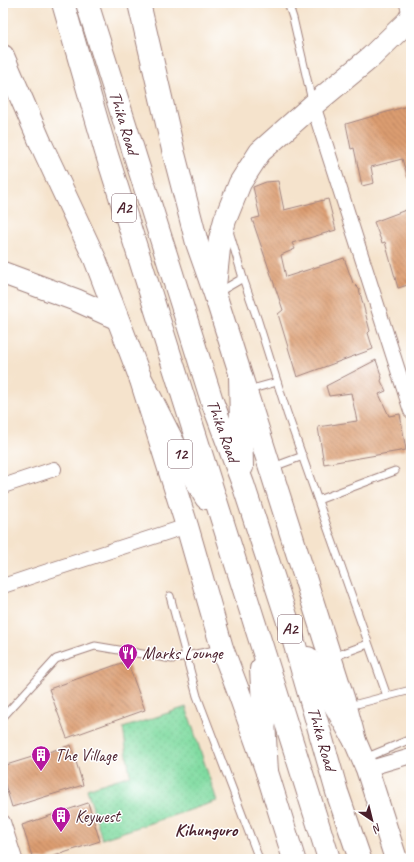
<svg xmlns="http://www.w3.org/2000/svg" width="414" height="862" font-family="Caveat,sans-serif">
	<defs>
		<pattern id="grass-dots" width="8" height="8" patternUnits="userSpaceOnUse"><rect width="8" height="8" fill="#80dba1"/><path d="M2 2h.1M6 6h.1" fill="none" stroke="#70bc8b" stroke-width="1.8" stroke-linecap="round"/></pattern>
		<pattern id="building-back-hatch" width="6" height="6" patternUnits="userSpaceOnUse"><rect width="6" height="6" fill="#dc9d71"/><path d="M-1 5l2 2M0 0l6 6M5-1l2 2" fill="none" stroke="#b47f5d"/></pattern>
	</defs>
	<rect width="100%" height="100%" fill="#fff"/>
	<filter id="ink" filterUnits="userSpaceOnUse"><feTurbulence type="fractalNoise" baseFrequency=".025" numOctaves="2"/><feDisplacementMap in="SourceGraphic" scale="8" xChannelSelector="R" yChannelSelector="G"/><feConvolveMatrix kernelMatrix="1 2 1 2 8 2 1 2 1" color-interpolation-filters="sRGB"/></filter>
	<filter id="wash" filterUnits="userSpaceOnUse"><feTurbulence type="fractalNoise" baseFrequency=".012" numOctaves="4" result="noise"/><feDisplacementMap in="SourceGraphic" scale="16" xChannelSelector="R" yChannelSelector="G"/><feGaussianBlur stdDeviation="0.9" result="paint"/><feColorMatrix in="noise" values="0 0 0 0 0 0 0 0 0 0 0 0 0 0 0 0 0 1.4 0 .05"/><feComposite in="paint" operator="in"/></filter>
	<g filter="url(#wash)">
		<rect width="100%" height="100%" fill="#f5e3cc"/>
		<!-- grass -->
		<path fill="url(#grass-dots)" stroke="#657d66" d="M186,707L217,801L102,839L87,789L130,775L123,728Z"/>
		<g id="blocks">
			<!-- building -->
			<g fill="url(#building-back-hatch)">
				<path d="M411,105V178H408L402,159L371,167L374,183L362,186L354,148L351,149L346,124Z"/>
				<path d="M278,181L284,210L328,199L336,230L292,243L295,249L281,255L286,277L344,258L353,283L359,289L370,331L368,333L373,349L297,377L278,314L283,310L252,219L260,217L253,187L266,182Z"/>
				<path d="M411,208V284L398,288L385,242L382,243L374,222Z"/>
				<path d="M376,360L382,378L381,381L386,391L379,394L389,416L400,414L406,450L324,464L318,427L357,421L351,393L329,396L326,386Z"/>
				<path d="M127,661L145,710L67,738L49,689Z"/>
				<path d="M71,745L83,785L12,807L3,778V766Z"/>
				<path d="M88,803L100,841L45,859H33L22,825Z"/>
			</g>
		</g>
	</g>
	<g filter="url(#ink)">
		<use href="#blocks" fill-opacity="0" stroke="#a0817c" stroke-width="1"/>
		<g fill="none" stroke-linecap="round" stroke-linejoin="round">
			<defs>
				<g id="service">
					<path d="M288,3L293,18L312,101"/>
					<path d="M403,3L407,17"/>
					<path d="M229,231L243,278L258,321L287,413L387,696"/>
					<path d="M219,292L243,278"/>
					<path d="M249,390L277,382"/>
					<path d="M273,467L303,456"/>
					<path d="M318,500L395,471"/>
					<path d="M170,596L197,696L259,859"/>
					<path d="M333,657L368,644"/>
					<path d="M349,706L411,690"/>
					<path d="M3,717L56,659L95,646L172,659L220,649"/>
					<path d="M365,758L411,739"/>
				</g>
				<g id="minor">
					<path d="M313,105L411,411"/>
					<path d="M3,486L54,469"/>
					<path d="M3,586L39,574L187,526"/>
					<path d="M367,769L411,756"/>
					<path d="M3,822L15,859"/>
				</g>
				<g id="primary">
					<path d="M139,3L174,154L197,243L215,294L346,707L355,741L367,769L396,859"/>
					<path d="M3,56L42,146L95,259L140,377L187,526L222,648L239,693L267,772L294,859"/>
					<path d="M3,273L76,300L116,318"/>
					<path d="M215,286L220,239L225,220L240,183L260,152L313,105L371,57L408,21L411,16"/>
				</g>
				<g id="trunk">
					<path d="M63,3L106,152L329,859"/>
					<path d="M87,3L212,401L243,484L290,628L337,792L360,859"/>
					<path d="M240,376L242,467"/>
					<path d="M140,377L173,442L206,498"/>
					<path d="M308,658L355,741"/>
					<path d="M261,669L267,772"/>
				</g>
			</defs>
			<!-- service casing -->
			<use href="#service" stroke="#a0817c" stroke-width="9"/>
			<!-- minor casing -->
			<use href="#minor" stroke="#a0817c" stroke-width="16"/>
			<!-- primary casing -->
			<use href="#primary" stroke="#a0817c" stroke-width="24"/>
			<!-- trunk casing -->
			<use href="#trunk" stroke="#a0817c" stroke-width="24"/>
			<!-- service -->
			<use href="#service" stroke="#fff" stroke-width="7"/>
			<!-- minor -->
			<use href="#minor" stroke="#fff" stroke-width="14"/>
			<!-- primary -->
			<use href="#primary" stroke="#fff" stroke-width="22"/>
			<!-- trunk -->
			<use href="#trunk" stroke="#fff" stroke-width="22"/>
		</g>
	</g>
	<!-- icons -->
	<defs>
		<symbol id="restaurant-pin" viewBox="-11 -11 22 30"><path d="M0 17L-7.5 6A9.5 9.5 0 1 1 7.5 6Z" fill="#b5179e" stroke="#fff"/><path d="M-5-6h1v4h1v-4h1v4h1v-4h1v5L-1.5 .5V6h-2V.5L-5-1ZM5-6V6H3V1.5H1.5Q1.5-4 5-6Z" fill="#fff"/></symbol>
		<symbol id="building-pin" viewBox="-11 -11 22 30"><path d="M0 17L-7.5 6A9.5 9.5 0 1 1 7.5 6Z" fill="#b5179e" stroke="#fff"/><path d="M-4-6H4V6H1V3H-1V6H-4ZM-2.5-4.3h1.7v1.8h-1.7ZM.8-4.3h1.7v1.8H.8ZM-2.5-1h1.7V.8h-1.7ZM.8-1h1.7V.8H.8Z" fill="#fff"/></symbol>
	</defs>
	<g fill-rule="evenodd">
		<use href="#restaurant-pin" x="117" y="642" width="22" height="30"/>
		<use href="#building-pin" x="30" y="744" width="22" height="30"/>
		<use href="#building-pin" x="50" y="805" width="22" height="30"/>
	</g>
	<g text-anchor="middle" dominant-baseline="central" stroke-width="3" stroke-linejoin="round" paint-order="stroke">
		<!-- shield labels -->
		<g fill="#fff" stroke="#80626b" stroke-width="1">
			<rect x="112" y="194" width="24" height="28" rx="3"/>
			<rect x="168" y="440" width="24" height="28" rx="3"/>
			<rect x="278" y="615" width="24" height="28" rx="3"/>
		</g>
		<g font-size="16" font-weight="bold" fill="#4a1f2b">
			<text x="124" y="208">A2</text>
			<text x="180" y="454">12</text>
			<text x="290" y="629">A2</text>
		</g>
		<!-- street labels -->
		<g font-size="17" fill="#4a1f2b" stroke="#fff">
			<text transform="translate(124 123) rotate(73)">Thika Road</text>
			<text transform="translate(223 431) rotate(70)">Thika Road</text>
			<text transform="translate(322 739) rotate(74)">Thika Road</text>
		</g>
		<!-- poi labels -->
		<g font-size="17" fill="#4a1f2b" stroke="#fff" text-anchor="start">
			<text x="142" y="653">Marks Lounge</text>
			<text x="55" y="755">The Village</text>
			<text x="75" y="816">Keywest</text>
		</g>
		<!-- neighbourhood labels -->
		<g font-size="18" font-weight="bold" fill="#4a1f2b" stroke="#fff">
			<text x="206" y="830">Kihunguro</text>
		</g>
	</g>
	<!-- margin -->
	<rect width="414" height="862" fill="none" stroke="#fff" stroke-width="16"/>
	<!-- north arrow -->
	<g transform="translate(372 820) rotate(145)" stroke="#ffffff" stroke-width="3" paint-order="stroke">
	<path d="M0-3L7 15L0 10L-7 15Z" fill="#4a1f2b"/>
	<text y="-6" font-size="11" font-weight="bold" text-anchor="middle" fill="#4a1f2b">N</text>
	</g>
</svg>
